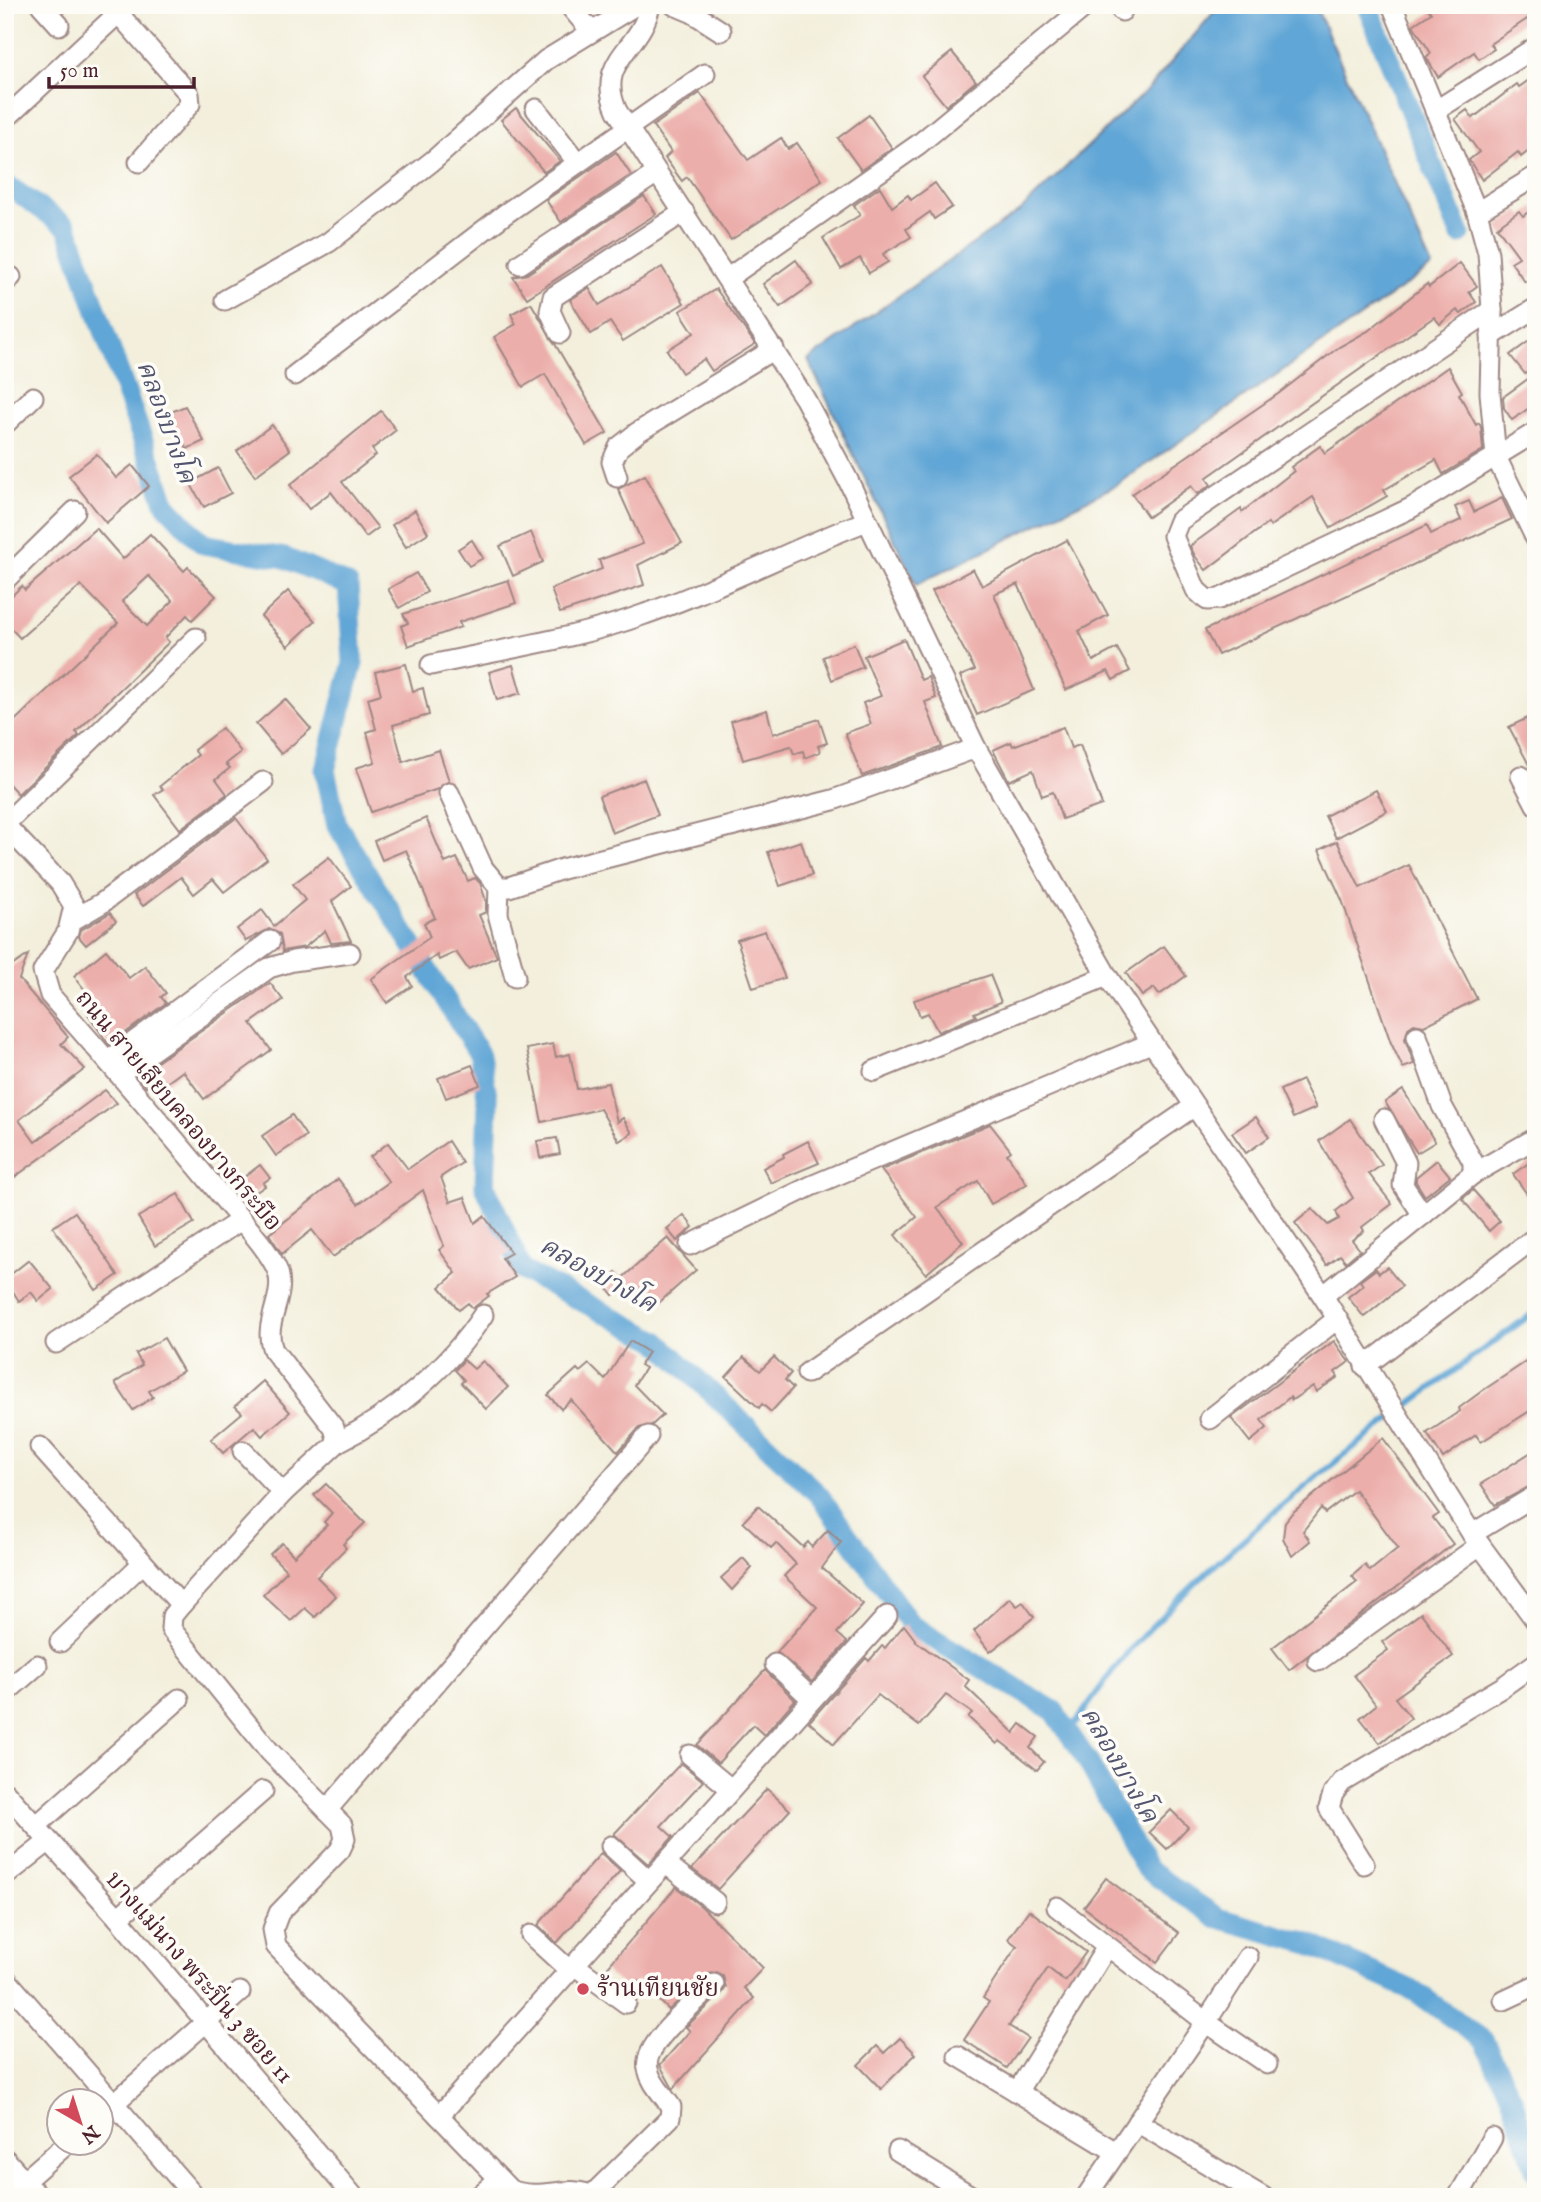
<svg xmlns="http://www.w3.org/2000/svg" width="1541" height="2202" font-family="'IM FELL English','Noto Serif Thai',serif">
	<rect width="100%" height="100%" fill="#fdfcf7"/>
	<filter id="ink" filterUnits="userSpaceOnUse"><feTurbulence type="fractalNoise" baseFrequency=".0143" numOctaves="2"/><feDisplacementMap in="SourceGraphic" scale="14" xChannelSelector="R" yChannelSelector="G"/><feConvolveMatrix kernelMatrix="1 2 1 2 8 2 1 2 1" color-interpolation-filters="sRGB"/></filter>
	<filter id="wash" filterUnits="userSpaceOnUse"><feTurbulence type="fractalNoise" baseFrequency=".00686" numOctaves="4" result="noise"/><feDisplacementMap in="SourceGraphic" scale="28" xChannelSelector="R" yChannelSelector="G"/><feGaussianBlur stdDeviation="1.57" result="paint"/><feColorMatrix in="noise" values="0 0 0 0 0 0 0 0 0 0 0 0 0 0 0 0 0 1.4 0 .05"/><feComposite in="paint" operator="in"/></filter>
	<g filter="url(#wash)">
		<rect width="100%" height="100%" fill="#f3efdc"/>
		<!-- water -->
		<path fill="#61a6d6" stroke="#566280" stroke-width="2" d="M1220,5H1315L1432,267L1117,485L916,585L808,360L1021,210L1149,88Z"/>
		<g fill="none" stroke-linecap="round" stroke-linejoin="round">
			<!-- stream -->
			<path stroke="#61a6d6" stroke-width="6" d="M1069,1732C1091,1703 1111,1669 1136,1643C1256,1516 1395,1413 1536,1311"/>
			<!-- canal -->
			<g stroke="#61a6d6" stroke-width="21">
				<path d="M1367,5L1460,234"/>
				<path d="M5,188L10,187L67,227L166,505L203,544L285,558L348,585L353,663L325,770L337,825L480,1055L488,1102L485,1186L522,1270L656,1340L819,1495L911,1625L1054,1711L1087,1760L1146,1869L1218,1918L1310,1944L1416,1992L1483,2040L1512,2098L1536,2172"/>
			</g>
		</g>
		<g id="blocks">
			<!-- building -->
			<g fill="#ecaeaa" fill-rule="evenodd">
				<path d="M1426,5H1536V13L1490,44L1494,49L1479,59L1474,52L1438,77L1426,57L1431,53L1413,25L1431,13Z"/>
				<path d="M952,52L976,81L946,106L922,76Z"/>
				<path d="M1536,75V145L1521,157L1518,152L1482,180L1469,160L1479,152L1455,119L1467,110L1473,118L1517,84L1519,87Z"/>
				<path d="M700,93L748,160L781,138L788,149L797,143L822,180L731,240L687,177L682,181L665,158L671,152L653,126Z"/>
				<path d="M516,108L560,161L544,172L501,120Z"/>
				<path d="M869,115L892,148L861,170L838,138Z"/>
				<path d="M616,152L631,175L561,222L546,200Z"/>
				<path d="M935,183L952,207L934,219L930,212L906,229L911,237L883,254L888,262L869,273L860,258L841,269L823,238L860,215L854,205L880,187L892,207L908,195L911,200Z"/>
				<path d="M644,196L656,214L527,298L513,277L527,274Z"/>
				<path d="M1536,206V279L1533,276L1525,282L1511,262L1519,257L1497,227L1519,211L1523,216Z"/>
				<path d="M796,260L813,284L780,307L763,284Z"/>
				<path d="M1460,263L1477,286L1469,292L1476,302L1461,314L1457,310L1440,324L1434,317L1206,478L1211,485L1197,494L1191,486L1148,517L1132,494L1278,394L1339,347L1368,331L1427,284L1429,287Z"/>
				<path d="M662,267L684,303L623,341L610,322L591,334L570,300L589,288L599,305Z"/>
				<path d="M716,289L755,344L712,371L704,359L682,373L667,350L694,333L680,311Z"/>
				<path d="M531,303L607,433L586,445L545,374L523,387L494,337L516,324L511,314Z"/>
				<path d="M1536,336V366L1525,374L1510,355Z"/>
				<path d="M1448,367L1462,392L1459,394L1476,425L1479,423L1481,427L1483,450L1443,474L1436,460L1384,490L1387,496L1331,528L1313,497L1270,526L1268,523L1206,570L1195,556L1190,546L1241,509L1242,512L1294,471L1291,467L1320,446L1325,453Z"/>
				<path d="M1536,373V403L1512,420L1504,408L1503,397Z"/>
				<path d="M185,406L204,441L187,449L169,413Z"/>
				<path d="M381,411L396,430L372,449L376,455L342,482L378,528L366,537L331,492L309,509L290,485Z"/>
				<path d="M272,425L290,450L255,476L237,451Z"/>
				<path d="M97,454L116,478L132,465L149,486L106,523L69,476Z"/>
				<path d="M218,468L231,493L204,507L190,483Z"/>
				<path d="M645,475L682,543L638,565L644,585L560,613L551,589L602,569L599,560L643,544L618,489Z"/>
				<path d="M1502,498L1512,519L1218,655L1205,630L1427,525L1431,534L1461,520L1455,507L1469,501L1474,512Z"/>
				<path d="M415,510L428,533L406,547L392,525Z"/>
				<path d="M96,528L123,559L150,534L184,571L188,567L216,596L192,620L187,615L165,638L169,642L76,732L79,735L18,794L5,780V730L118,623L81,585L20,638L5,622V602L22,586L25,590ZM149,576L173,601L147,626L122,601Z"/>
				<path d="M531,532L543,562L513,576L500,546Z"/>
				<path d="M472,540L483,558L469,566L458,549Z"/>
				<path d="M1067,540L1108,615L1079,631L1093,661L1117,648L1130,671L1113,680L1108,671L1066,690L1018,584L994,594L1034,690L977,715L960,676L975,670L932,591L973,569L982,586Z"/>
				<path d="M416,573L427,592L399,608L388,589Z"/>
				<path d="M508,580L516,603L459,622L461,627L408,646L401,626L408,623L403,614Z"/>
				<path d="M288,591L315,621L288,646L261,616Z"/>
				<path d="M904,639L921,680L928,677L936,698L925,702L942,747L862,776L845,733L871,724L863,703L881,696L864,656Z"/>
				<path d="M854,644L863,667L832,680L823,657Z"/>
				<path d="M406,664L413,691L423,688L429,715L393,725L403,762L439,750L449,781L438,789L371,812L356,768L375,762L367,732L376,729L368,698L381,694L375,672Z"/>
				<path d="M513,665L521,693L497,700L489,672Z"/>
				<path d="M285,699L311,729L281,754L256,724Z"/>
				<path d="M767,710L773,734L819,719L827,743L818,746L820,752L805,758L803,751L794,754L791,746L743,760L731,721Z"/>
				<path d="M1536,714V778L1509,727Z"/>
				<path d="M1063,727L1071,748L1080,745L1102,805L1062,819L1053,792L1042,796L1033,770L1009,781L993,750L1011,742L1013,746Z"/>
				<path d="M222,728L241,752L226,764L230,768L216,779L227,794L180,829L154,795L163,789L160,786L198,755L194,750Z"/>
				<path d="M644,779L658,815L612,833L599,796Z"/>
				<path d="M1376,790L1387,811L1336,838L1325,816Z"/>
				<path d="M236,818L267,859L224,892L213,879L194,894L181,877L143,906L134,895Z"/>
				<path d="M426,818L445,863L457,858L468,881L475,878L480,883L486,901V912L479,915L497,957L468,969L456,952L439,960L437,955L407,977L412,986L387,1003L371,979L430,937L424,923L435,918L406,850L382,860L374,841Z"/>
				<path d="M801,841L812,875L780,886L768,852Z"/>
				<path d="M1337,841L1360,888L1409,865L1477,999L1424,1026L1414,1024L1408,1028L1405,1039L1414,1064L1403,1068L1391,1043L1342,900L1319,850Z"/>
				<path d="M329,857L351,886L332,901L351,941L331,943L325,930L305,947L283,951L280,934L269,929L246,941L237,929L262,910L274,926L305,900L293,884Z"/>
				<path d="M110,913L116,921L86,945L79,937L81,930Z"/>
				<path d="M765,931L785,978L753,988L737,940Z"/>
				<path d="M1164,946L1186,976L1159,995L1154,988L1142,996L1126,973Z"/>
				<path d="M106,950L129,978L145,966L166,993L161,997L166,1003L109,1045L86,1011L96,1004L74,976Z"/>
				<path d="M28,955L19,979L68,1037L61,1044L85,1069L19,1120L35,1142L105,1090L117,1103L5,1184V964L9,968Z"/>
				<path d="M990,975L1001,1002L974,1013L976,1016L938,1032L928,1013L920,1016L914,1000Z"/>
				<path d="M270,983L283,1000L251,1023L271,1050L204,1099L183,1071L165,1084L160,1077L146,1087L137,1076Z"/>
				<path d="M553,1044L556,1057L570,1054L577,1089L608,1083L617,1122L623,1118L632,1133L619,1141L600,1109L542,1122L527,1049Z"/>
				<path d="M472,1065L480,1085L446,1098L438,1078Z"/>
				<path d="M1302,1080L1316,1108L1293,1118L1280,1090Z"/>
				<path d="M1403,1090L1435,1142L1417,1153L1385,1102Z"/>
				<path d="M292,1115L306,1136L276,1156L262,1136Z"/>
				<path d="M1256,1117L1269,1137L1246,1153L1232,1133Z"/>
				<path d="M1350,1119L1382,1165L1369,1174L1392,1204L1362,1227L1364,1231L1352,1240L1360,1250L1346,1262L1340,1255L1327,1265L1295,1223L1312,1209L1328,1225L1339,1219L1336,1211L1353,1198L1319,1141Z"/>
				<path d="M990,1124L1011,1151L1007,1154L1027,1184L991,1204L978,1181L937,1207L963,1242L926,1274L895,1235L917,1217L881,1170Z"/>
				<path d="M557,1138L560,1154L540,1158L537,1141Z"/>
				<path d="M448,1141L462,1163L441,1177L450,1202L465,1197L475,1223L484,1216L511,1253L502,1258L515,1277L487,1294L489,1296L473,1308L468,1303L459,1310L440,1287L456,1273L439,1250L444,1246L423,1190L333,1257L312,1230L282,1254L269,1234L338,1179L358,1204L389,1182L370,1157L388,1143L408,1169Z"/>
				<path d="M808,1141L819,1163L771,1183L763,1168L784,1157L783,1154Z"/>
				<path d="M1536,1158V1207L1513,1174Z"/>
				<path d="M1437,1160L1450,1176L1425,1196L1416,1182V1177Z"/>
				<path d="M260,1165L270,1178L263,1183L265,1186L246,1199L235,1184Z"/>
				<path d="M1473,1190L1500,1221L1489,1231L1462,1199Z"/>
				<path d="M178,1194L194,1223L155,1246L138,1217Z"/>
				<path d="M75,1212L118,1275L96,1290L53,1227Z"/>
				<path d="M684,1215L693,1227L677,1241L667,1229Z"/>
				<path d="M668,1238L696,1270L654,1307L639,1289L632,1295L624,1286L613,1295L603,1283L616,1272L621,1279Z"/>
				<path d="M29,1260L53,1289L38,1301L31,1292L19,1301L5,1279Z"/>
				<path d="M1387,1267L1402,1286L1364,1317L1348,1297L1363,1285L1360,1281L1376,1269L1379,1273Z"/>
				<path d="M164,1338L183,1371L149,1391L153,1397L133,1410L115,1383L142,1365L136,1354Z"/>
				<path d="M630,1341L648,1352L640,1365L645,1368L634,1385L663,1415L652,1425L639,1428L618,1452L571,1400L561,1409L548,1395L577,1369L580,1372L589,1364L605,1380Z"/>
				<path d="M1334,1341L1349,1362L1335,1372L1338,1377L1316,1392L1313,1386L1292,1400L1290,1397L1261,1420L1267,1428L1250,1442L1231,1418Z"/>
				<path d="M1536,1355V1407L1481,1442L1476,1435L1443,1458L1427,1433L1460,1411L1459,1408L1482,1391Z"/>
				<path d="M744,1357L760,1371L774,1357L791,1373L785,1380L793,1388L771,1412L762,1404L759,1408L726,1377Z"/>
				<path d="M464,1360L474,1369L483,1361L508,1387L486,1409L461,1383L464,1380L455,1370Z"/>
				<path d="M263,1381L290,1412L262,1436L254,1427L223,1453L211,1439L242,1413L235,1406Z"/>
				<path d="M1383,1438L1439,1514L1433,1518L1453,1544L1289,1670L1272,1648L1357,1582L1352,1576L1365,1565L1370,1571L1398,1548L1355,1490L1325,1513L1321,1508L1303,1531L1310,1541L1292,1556L1283,1538L1285,1522L1292,1513Z"/>
				<path d="M1536,1449V1483L1495,1505L1481,1484Z"/>
				<path d="M326,1484L365,1523L343,1544L346,1548L317,1577L336,1596L315,1617L305,1608L291,1621L263,1595L287,1571L270,1554L282,1543L294,1556L327,1525L324,1522L332,1513L314,1495Z"/>
				<path d="M758,1506L803,1547L808,1542L812,1547L828,1530L841,1542L822,1568L863,1604L837,1633L847,1642L812,1682L777,1652L817,1607L784,1576L796,1564L776,1543L771,1548L743,1522Z"/>
				<path d="M743,1558L752,1568L732,1590L721,1578Z"/>
				<path d="M1010,1598L1017,1606L1023,1602L1034,1617L990,1652L974,1631Z"/>
				<path d="M1421,1613L1453,1656L1395,1698L1411,1718L1380,1743L1360,1718L1376,1705L1354,1675L1388,1650L1382,1642Z"/>
				<path d="M904,1625L917,1642L969,1680L965,1686L1014,1733L1021,1724L1038,1737L1030,1748L1044,1762L1037,1770L1000,1741L997,1744L968,1717L972,1713L946,1695L919,1726L878,1695L834,1744L809,1722L866,1658L869,1661L882,1646L885,1648Z"/>
				<path d="M765,1670L795,1700L764,1735L753,1725L718,1763L697,1745Z"/>
				<path d="M681,1763L703,1781L661,1826L673,1837L648,1864L614,1834Z"/>
				<path d="M767,1789L790,1810L718,1889L692,1869Z"/>
				<path d="M1171,1810L1188,1827L1167,1849L1149,1832Z"/>
				<path d="M601,1853L620,1871L557,1943L538,1925Z"/>
				<path d="M1106,1878L1179,1933L1157,1962L1084,1907Z"/>
				<path d="M676,1887L702,1907L763,1968L744,1988L754,1998L673,2089L660,2065L690,2031L686,2027L723,1992L726,1987L723,1976L717,1972L706,1975L669,2010L638,1980L629,1990L604,1971Z"/>
				<path d="M1029,1910L1086,1952L1065,1981L1048,1968L1009,2026L1028,2038L1007,2068L964,2040L989,2002L983,1998L1017,1946L1008,1939Z"/>
				<path d="M900,2038L916,2054L881,2089L858,2065L877,2046L884,2053Z"/>
			</g>
		</g>
	</g>
	<g filter="url(#ink)">
		<use href="#blocks" fill-opacity="0" stroke="#9e8784" stroke-width="2"/>
		<g fill="none" stroke-linecap="round" stroke-linejoin="round">
			<defs>
				<g id="minor">
					<path d="M41,5L59,25"/>
					<path d="M569,5L591,31"/>
					<path d="M650,5C642,50 594,60 617,111L805,399L848,480L976,748L1107,976L1323,1296L1472,1534L1536,1621"/>
					<path d="M674,5L693,13L721,31"/>
					<path d="M1117,5L1122,11"/>
					<path d="M1392,5L1477,212L1488,253L1492,310L1490,393L1496,457L1536,539"/>
					<path d="M118,13L189,94L190,104L139,162"/>
					<path d="M536,109L577,162"/>
					<path d="M1435,111L1536,47"/>
					<path d="M5,119L126,6"/>
					<path d="M1477,212L1536,176"/>
					<path d="M520,264L657,173"/>
					<path d="M728,278L919,144L1087,5"/>
					<path d="M5,282L11,277"/>
					<path d="M225,300L329,242L435,159L546,60L636,5"/>
					<path d="M1492,310L1179,521L1173,536L1196,590L1207,600L1219,599L1411,508L1536,432"/>
					<path d="M560,333L550,311L553,297L684,212"/>
					<path d="M1491,336L1536,308"/>
					<path d="M295,375L505,214L705,74"/>
					<path d="M5,424L33,397"/>
					<path d="M617,477L612,462L619,447L638,432L774,349"/>
					<path d="M5,580L75,511"/>
					<path d="M431,665C502,649 577,639 645,614C721,588 792,549 867,521"/>
					<path d="M1521,776L1536,805"/>
					<path d="M449,793L483,868L499,887H509L562,869L833,800L976,748"/>
					<path d="M5,824L196,638"/>
					<path d="M5,825L60,883L74,906L68,931L43,971L50,995C110,1064 170,1132 227,1203C242,1221 270,1251 278,1272C286,1298 262,1323 273,1350L334,1428L338,1442L283,1493L181,1605L172,1616L171,1629L270,1752L342,1825L345,1839L340,1850L279,1913L273,1929L276,1946L510,2190C542,2202 570,2183 594,2197"/>
					<path d="M499,887L498,914L515,977"/>
					<path d="M73,920L102,903L263,782"/>
					<path d="M1417,1036L1442,1106L1473,1162V1174"/>
					<path d="M108,1061L270,941"/>
					<path d="M874,1071L1107,976"/>
					<path d="M119,1074L269,968L293,961L350,953"/>
					<path d="M1384,1119L1406,1163L1403,1185L1423,1215"/>
					<path d="M690,1245L811,1186L1151,1043"/>
					<path d="M1323,1296L1473,1174L1536,1138"/>
					<path d="M56,1343L241,1220"/>
					<path d="M1365,1366L1536,1237"/>
					<path d="M807,1373L1193,1107"/>
					<path d="M1210,1419L1337,1319"/>
					<path d="M338,1442C393,1415 449,1367 483,1315"/>
					<path d="M40,1447L181,1605"/>
					<path d="M243,1451L283,1493"/>
					<path d="M1472,1534L1536,1495"/>
					<path d="M60,1642L143,1563"/>
					<path d="M1318,1661L1480,1545"/>
					<path d="M775,1664L812,1699"/>
					<path d="M5,1693L37,1665"/>
					<path d="M690,1755L731,1789"/>
					<path d="M5,1792L118,1918L354,2197"/>
					<path d="M327,1810L648,1436"/>
					<path d="M36,1826L179,1699"/>
					<path d="M611,1846L649,1881"/>
					<path d="M665,1863L715,1902"/>
					<path d="M1364,1864L1329,1808L1333,1794L1342,1782L1501,1688L1536,1663"/>
					<path d="M5,1876L48,1842"/>
					<path d="M1057,1907L1206,2022L1086,2197"/>
					<path d="M118,1918L263,1791"/>
					<path d="M531,1935L569,1970"/>
					<path d="M1248,1957L1206,2022L1267,2064"/>
					<path d="M574,1965L626,2003"/>
					<path d="M5,1978L195,2197"/>
					<path d="M1504,2000L1536,1985"/>
					<path d="M958,2056L1116,2152"/>
					<path d="M1017,2092L1107,1947"/>
					<path d="M102,2114L240,1992"/>
					<path d="M439,2116L887,1616"/>
					<path d="M1137,2122L1263,2197"/>
					<path d="M898,2151L973,2197"/>
					<path d="M5,2159L39,2197"/>
					<path d="M592,2195L670,2118L671,2107C663,2094 651,2084 648,2069C641,2045 697,2001 714,1984"/>
					<path d="M6,2197L69,2142"/>
					<path d="M478,2197L499,2179"/>
					<path d="M1458,2197L1492,2138"/>
				</g>
			</defs>
			<!-- minor casing -->
			<use href="#minor" stroke="#9e8784" stroke-width="23"/>
			<!-- minor -->
			<use href="#minor" stroke="#fff" stroke-width="19"/>
		</g>
	</g>
	<!-- markers -->
	<circle fill="#d1495b" stroke="#fdfcf7" stroke-width="2.5" cx="583" cy="1989" r="7"/>
	<g text-anchor="middle" dominant-baseline="central" stroke-width="7" stroke-linejoin="round" paint-order="stroke">
		<!-- street labels -->
		<g font-size="24" fill="#4a1f2b" stroke="#fdfcf7">
			<text transform="translate(178 1111) rotate(50)">ถนน สายเลียบคลองบางกระบือ</text>
			<text transform="translate(199 1978) rotate(49)">บางแม่นาง พระปิ่น 3 ซอย 11</text>
		</g>
		<!-- poi labels -->
		<g font-size="24" fill="#4a1f2b" stroke="#fdfcf7" text-anchor="start">
			<text x="597" y="1989">ร้านเทียนชัย</text>
		</g>
		<!-- water labels -->
		<g font-size="26" font-style="italic" fill="#53556f" stroke="#fdfcf7">
			<text transform="translate(166 422) rotate(70)">คลองบางโค</text>
			<text transform="translate(598 1275) rotate(29)">คลองบางโค</text>
			<text transform="translate(1119 1765) rotate(60)">คลองบางโค</text>
		</g>
	</g>
	<!-- margin -->
	<rect width="1541" height="2202" fill="none" stroke="#fdfcf7" stroke-width="28"/>
	<!-- north arrow -->
	<g transform="translate(80 2122) rotate(141)"><circle r="33" fill="#fdfcf7" stroke="#b5a4a5" stroke-width="2"/>
	<path d="M0-5L12 26L0 18L-12 26Z" fill="#d1495b"/>
	<text y="-10" font-size="19" font-weight="bold" text-anchor="middle" fill="#4a1f2b">N</text>
	</g>
	<!-- scale -->
	<path d="M49 77v10h145v-10" fill="none" stroke="#4a1f2b" stroke-width="3.5"/>
	<text x="60" y="77" font-size="21" fill="#4a1f2b" stroke="#fdfcf7" stroke-width="5" paint-order="stroke">50 m</text>
</svg>
